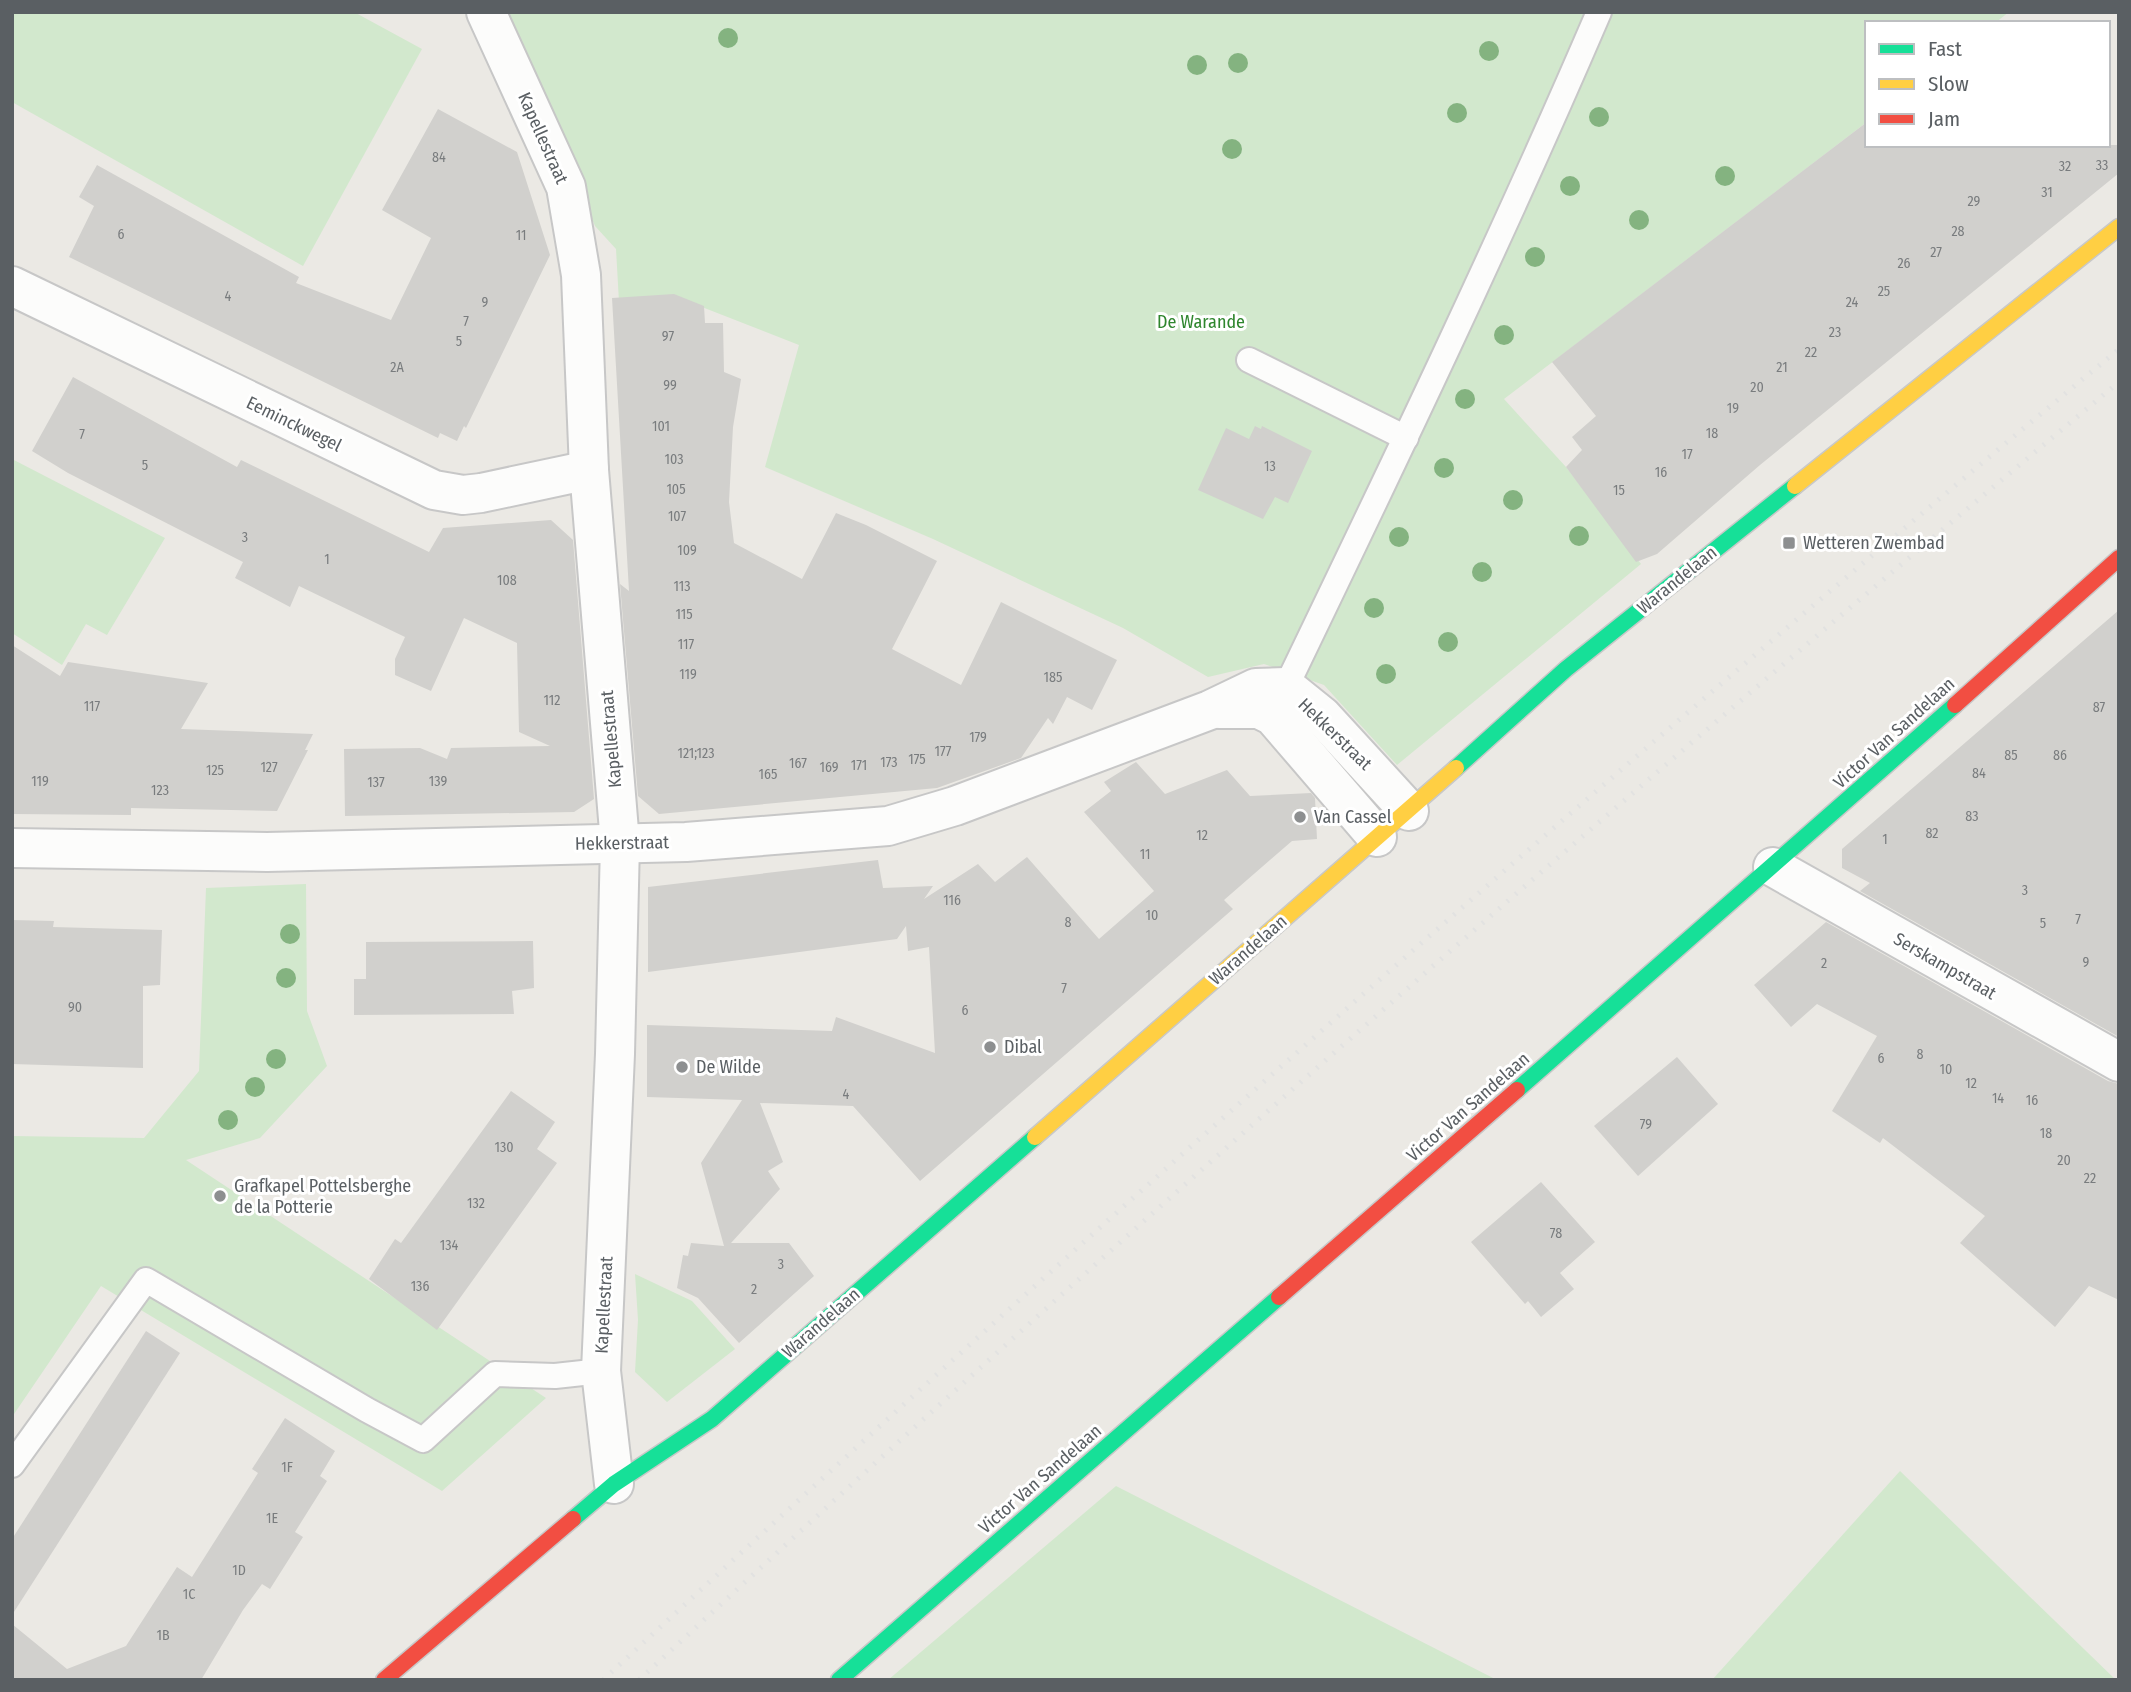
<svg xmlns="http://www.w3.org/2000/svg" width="2131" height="1692" font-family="'Fira Sans Condensed',sans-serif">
	<rect width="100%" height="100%" fill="#ebe9e4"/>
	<!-- green -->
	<g fill="#d2e8cd">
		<path d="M12,12H354L422,49L303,266L12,102Z"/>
		<path d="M508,12H2009L1995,23H1867V122L1504,399L1566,467L1641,564L1397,765L1324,685L1264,664L1208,677L1123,628L933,539L765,467L799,345L684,300L619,302L616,249L595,226Z"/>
		<path d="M12,459L165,538L107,635L86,624L62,665L12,633Z"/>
		<path d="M306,884L307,1011L327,1066L260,1138L186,1160L546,1398L442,1491L101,1286L12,1417V1136L144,1138L199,1071L206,888Z"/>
		<path d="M635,1274L692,1301L735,1349L667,1402L635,1372L638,1320Z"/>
		<path d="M1900,1471L2116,1680H1712Z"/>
		<path d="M1116,1486L1497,1680H888Z"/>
	</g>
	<!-- building -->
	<g fill="#d1d0cd">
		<path d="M438,109L517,152L550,255L466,428L464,426L457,441L440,433L438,438L69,257L94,206L79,197L97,165L299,277L296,283L391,320L431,238L382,210Z"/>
		<path d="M1867,122V145H2119V173L1760,465L1657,554L1636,562L1566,467L1582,450L1572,437L1596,416L1552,362Z"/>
		<path d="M674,294L704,306L705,323H723L724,372L741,379L733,427L729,502L734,543L802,579L836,513L866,525L937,561L892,649L961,685L1001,602L1117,660L1092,710L1067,697L1053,724L1048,718L1021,758L937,788L659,814L638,796L620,584L629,591L612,298Z"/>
		<path d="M73,377L237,467L241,460L429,552L443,528L551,520L573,540L594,799L574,812L345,816L344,749L420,748L447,759L451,748L550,746L519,732L517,643L464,618L431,691L395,675V659L405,637L299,586L290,607L235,578L243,562L68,473L32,451Z"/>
		<path d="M1255,426L1261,429L1262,426L1312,451L1288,503L1275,497L1263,519L1198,490L1226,428L1249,439Z"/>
		<path d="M2119,610V1037L1860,891L1870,883L1842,868V849Z"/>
		<path d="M12,645L60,676L68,662L208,683L181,729L313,734L305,750H308L277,811L131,808V815L12,814Z"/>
		<path d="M1136,762L1165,794L1227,770L1250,796L1311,793L1315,798L1317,839L1292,841L1224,900L1233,909L920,1181L853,1106L760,1103L783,1162L768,1171L780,1189L731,1243H789L814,1276L739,1343L698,1298L677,1288L683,1255L688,1256L691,1243L724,1246L701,1163L742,1100L647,1097V1025L832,1031L836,1017L935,1053L929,947L908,951L906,926L897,939L648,972V887L878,860L883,888L933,886L924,899L978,864L995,882L1027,857L1099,939L1154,891L1084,812L1111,791L1104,782Z"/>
		<path d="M12,920L54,921L53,927L162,930L160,985L143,986V1068L12,1064Z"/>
		<path d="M1826,922L2108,1081L2119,1084V1300L2089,1286L2055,1327L1960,1243L1985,1216L1883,1138L1880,1143L1832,1111L1877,1036L1817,1004L1791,1027L1754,985Z"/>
		<path d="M533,941L534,988L512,991L514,1014L354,1015V979H366V942Z"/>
		<path d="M1677,1057L1718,1104L1638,1176L1594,1126Z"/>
		<path d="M511,1091L555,1122L537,1149L557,1163L437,1330L369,1279L395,1239L401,1243Z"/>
		<path d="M1541,1182L1595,1242L1560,1273L1574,1289L1541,1317L1528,1301L1525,1304L1471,1242Z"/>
		<path d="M146,1331L180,1353L12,1615V1539Z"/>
		<path d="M285,1418L335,1451L320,1476L327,1481L295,1532L303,1537L270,1589L262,1584L243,1610L201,1680H12V1624L67,1669L126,1646L177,1567L192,1577L258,1473L252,1469Z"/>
	</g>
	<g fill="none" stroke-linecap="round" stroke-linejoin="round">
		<defs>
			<g id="lane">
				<path d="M1249,360L1406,438"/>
				<path d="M1286,687C1394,463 1501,240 1599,12"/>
				<path d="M12,1465L146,1280L367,1410L423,1440L495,1374L555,1376L601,1371"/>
			</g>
			<g id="street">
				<path d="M486,12L566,187L581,275L589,470L620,843L615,1054L601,1371L614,1484"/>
				<path d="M12,286L434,490L463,495L481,493L589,470"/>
				<path d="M1219,709H1259L1273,716L1377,837"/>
				<path d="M12,848L267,852L686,842L888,826L955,806L1210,710L1256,688L1286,687L1322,716L1409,811"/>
				<path d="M1773,867L2119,1062"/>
			</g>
			<g id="fast">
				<path d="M1456,768L1566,669L1795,486"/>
				<path d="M1517,1090L1955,705"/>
				<path d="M573,1519L614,1484L712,1419L1035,1137"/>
				<path d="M839,1680L1279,1297"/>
			</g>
			<g id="slow">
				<path d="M1795,486L2119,227"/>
				<path d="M1035,1137L1456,768"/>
			</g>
			<g id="jam">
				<path d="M1955,705L2119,558"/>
				<path d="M1279,1297L1517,1090"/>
				<path d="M384,1680L573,1519"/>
			</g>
		</defs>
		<!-- lane casing -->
		<use href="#lane" stroke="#c7c7c7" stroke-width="28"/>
		<!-- street casing -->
		<use href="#street" stroke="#c7c7c7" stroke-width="42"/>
		<!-- fast casing -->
		<use href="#fast" stroke="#c8c8c8" stroke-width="19"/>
		<!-- slow casing -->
		<use href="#slow" stroke="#c8c8c8" stroke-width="19"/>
		<!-- jam casing -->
		<use href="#jam" stroke="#c8c8c8" stroke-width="19"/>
		<!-- lane -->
		<use href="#lane" stroke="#fcfcfb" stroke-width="24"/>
		<!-- street -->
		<use href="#street" stroke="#fcfcfb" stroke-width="38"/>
		<!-- fast -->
		<use href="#fast" stroke="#16e098" stroke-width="16"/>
		<!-- slow -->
		<use href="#slow" stroke="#ffcf43" stroke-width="16"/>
		<!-- jam -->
		<use href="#jam" stroke="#f24e42" stroke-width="16"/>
		<!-- rail -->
		<g stroke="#e2e2e1" stroke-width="5" stroke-dasharray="2 9" stroke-linecap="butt">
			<path d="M603,1680C1097,1223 1601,778 2119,349"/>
			<path d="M639,1680C1120,1234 1614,802 2119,382"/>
		</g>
	</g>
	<!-- trees -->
	<g fill="#84b380">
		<circle cx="728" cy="38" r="10"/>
		<circle cx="1489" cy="51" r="10"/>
		<circle cx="1238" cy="63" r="10"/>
		<circle cx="1197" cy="65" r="10"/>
		<circle cx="1457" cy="113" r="10"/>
		<circle cx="1599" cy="117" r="10"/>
		<circle cx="1232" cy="149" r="10"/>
		<circle cx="1725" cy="176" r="10"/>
		<circle cx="1570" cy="186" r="10"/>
		<circle cx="1639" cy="220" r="10"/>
		<circle cx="1535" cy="257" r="10"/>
		<circle cx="1504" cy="335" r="10"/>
		<circle cx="1465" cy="399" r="10"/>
		<circle cx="1444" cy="468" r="10"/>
		<circle cx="1513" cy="500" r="10"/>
		<circle cx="1579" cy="536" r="10"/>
		<circle cx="1399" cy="537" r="10"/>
		<circle cx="1482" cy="572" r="10"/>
		<circle cx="1374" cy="608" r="10"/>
		<circle cx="1448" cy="642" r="10"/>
		<circle cx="1386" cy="674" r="10"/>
		<circle cx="290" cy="934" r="10"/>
		<circle cx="286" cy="978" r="10"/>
		<circle cx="276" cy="1059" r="10"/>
		<circle cx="255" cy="1087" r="10"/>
		<circle cx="228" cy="1120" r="10"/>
	</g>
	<!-- markers -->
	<g fill="#8d8f90" stroke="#fff" stroke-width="2.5">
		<rect x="1782" y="536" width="14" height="14" rx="3.5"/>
		<circle cx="1300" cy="817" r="7"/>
		<circle cx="990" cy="1047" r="7"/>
		<circle cx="682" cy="1067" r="7"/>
		<circle cx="220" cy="1196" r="7"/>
	</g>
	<g text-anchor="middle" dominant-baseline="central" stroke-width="6" stroke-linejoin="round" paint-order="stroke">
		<!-- number labels -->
		<g font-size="14" fill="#797c7e">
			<text x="439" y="157">84</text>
			<text x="2102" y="165">33</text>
			<text x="2065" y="166">32</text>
			<text x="2047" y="192">31</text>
			<text x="1974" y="201">29</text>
			<text x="1958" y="231">28</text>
			<text x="121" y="234">6</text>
			<text x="521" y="235">11</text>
			<text x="1936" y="252">27</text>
			<text x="1904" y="263">26</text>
			<text x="1884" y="291">25</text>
			<text x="228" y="296">4</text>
			<text x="485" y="302">9</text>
			<text x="1852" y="302">24</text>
			<text x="466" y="321">7</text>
			<text x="1835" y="332">23</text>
			<text x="668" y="336">97</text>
			<text x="459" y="341">5</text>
			<text x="1811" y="352">22</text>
			<text x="397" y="367">2A</text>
			<text x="1782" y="367">21</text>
			<text x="670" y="385">99</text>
			<text x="1757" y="387">20</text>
			<text x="1733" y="408">19</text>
			<text x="661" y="426">101</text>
			<text x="1712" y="433">18</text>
			<text x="82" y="434">7</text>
			<text x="1687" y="454">17</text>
			<text x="674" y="459">103</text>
			<text x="145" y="465">5</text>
			<text x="1270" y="466">13</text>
			<text x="1661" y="472">16</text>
			<text x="676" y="489">105</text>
			<text x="1619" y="490">15</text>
			<text x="677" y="516">107</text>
			<text x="245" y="537">3</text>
			<text x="687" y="550">109</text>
			<text x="327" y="559">1</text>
			<text x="507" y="580">108</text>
			<text x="682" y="586">113</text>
			<text x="684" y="614">115</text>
			<text x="686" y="644">117</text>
			<text x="688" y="674">119</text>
			<text x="1053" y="677">185</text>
			<text x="552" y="700">112</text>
			<text x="92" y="706">117</text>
			<text x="2099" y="707">87</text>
			<text x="978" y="737">179</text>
			<text x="943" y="751">177</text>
			<text x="696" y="753">121;123</text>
			<text x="2011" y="755">85</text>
			<text x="2060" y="755">86</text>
			<text x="917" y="759">175</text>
			<text x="889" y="762">173</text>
			<text x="798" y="763">167</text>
			<text x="859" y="765">171</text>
			<text x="269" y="767">127</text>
			<text x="829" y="767">169</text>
			<text x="215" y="770">125</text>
			<text x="1979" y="773">84</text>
			<text x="768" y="774">165</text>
			<text x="40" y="781">119</text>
			<text x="438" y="781">139</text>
			<text x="376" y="782">137</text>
			<text x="160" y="790">123</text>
			<text x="1972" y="816">83</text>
			<text x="1932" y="833">82</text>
			<text x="1202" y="835">12</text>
			<text x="1885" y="839">1</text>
			<text x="1145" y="854">11</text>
			<text x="2025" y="890">3</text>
			<text x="952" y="900">116</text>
			<text x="1152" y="915">10</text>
			<text x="2078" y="919">7</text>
			<text x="1068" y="922">8</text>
			<text x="2043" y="923">5</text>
			<text x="2086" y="962">9</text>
			<text x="1824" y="963">2</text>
			<text x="1064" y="988">7</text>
			<text x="75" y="1007">90</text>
			<text x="965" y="1010">6</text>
			<text x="1920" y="1054">8</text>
			<text x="1881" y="1058">6</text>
			<text x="1946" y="1069">10</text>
			<text x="1971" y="1083">12</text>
			<text x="846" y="1094">4</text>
			<text x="1998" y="1098">14</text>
			<text x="2032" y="1100">16</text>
			<text x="1646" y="1124">79</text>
			<text x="2046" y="1133">18</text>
			<text x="504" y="1147">130</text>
			<text x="2064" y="1160">20</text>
			<text x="2090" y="1178">22</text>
			<text x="476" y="1203">132</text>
			<text x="1556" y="1233">78</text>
			<text x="449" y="1245">134</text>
			<text x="781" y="1264">3</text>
			<text x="420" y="1286">136</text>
			<text x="754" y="1289">2</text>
			<text x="287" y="1467">1F</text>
			<text x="272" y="1518">1E</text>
			<text x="239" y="1570">1D</text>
			<text x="189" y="1594">1C</text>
			<text x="163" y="1635">1B</text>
		</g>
		<!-- street labels -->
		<g font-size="18" fill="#5a5f63" stroke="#fff">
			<text transform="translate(543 138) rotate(66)">Kapellestraat</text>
			<text transform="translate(294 424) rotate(26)">Eeminckwegel</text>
			<text transform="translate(1677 580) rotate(-39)">Warandelaan</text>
			<text transform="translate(1894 733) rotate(-42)">Victor Van Sandelaan</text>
			<text transform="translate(1335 734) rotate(44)">Hekkerstraat</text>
			<text transform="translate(611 739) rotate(-95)">Kapellestraat</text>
			<text transform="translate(622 843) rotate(-1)">Hekkerstraat</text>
			<text transform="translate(1248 950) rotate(-41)">Warandelaan</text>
			<text transform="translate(1945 966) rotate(30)">Serskampstraat</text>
			<text transform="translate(1468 1107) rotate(-41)">Victor Van Sandelaan</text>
			<text transform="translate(604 1305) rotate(-87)">Kapellestraat</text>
			<text transform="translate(821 1323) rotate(-41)">Warandelaan</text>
			<text transform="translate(1040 1479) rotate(-41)">Victor Van Sandelaan</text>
		</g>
		<!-- park labels -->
		<g font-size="18" fill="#2f862e" stroke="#fff">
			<text x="1201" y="322">De Warande</text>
		</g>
		<!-- poi labels -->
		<g font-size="18" fill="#5a5f63" stroke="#fff" text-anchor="start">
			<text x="1803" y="543">Wetteren Zwembad</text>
			<text x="1314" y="817">Van Cassel</text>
			<text x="1004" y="1047">Dibal</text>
			<text x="696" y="1067">De Wilde</text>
			<text x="234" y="1186">Grafkapel Pottelsberghe<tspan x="234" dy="21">de la Potterie</tspan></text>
		</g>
	</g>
	<!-- border -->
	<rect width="2131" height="1692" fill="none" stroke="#5a5f63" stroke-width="28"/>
	<!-- legend -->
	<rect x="1865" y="21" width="245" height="126" fill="#ffffff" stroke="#bdbfc1" stroke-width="2"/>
	<rect x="1879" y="44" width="35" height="10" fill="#16e098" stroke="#bdbfc1" stroke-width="2"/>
	<text x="1928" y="56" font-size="21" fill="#5a5f63">Fast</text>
	<rect x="1879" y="79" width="35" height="10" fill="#ffcf43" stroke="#bdbfc1" stroke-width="2"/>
	<text x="1928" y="91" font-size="21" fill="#5a5f63">Slow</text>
	<rect x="1879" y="114" width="35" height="10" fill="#f24e42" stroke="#bdbfc1" stroke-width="2"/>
	<text x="1928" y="126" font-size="21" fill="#5a5f63">Jam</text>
</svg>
